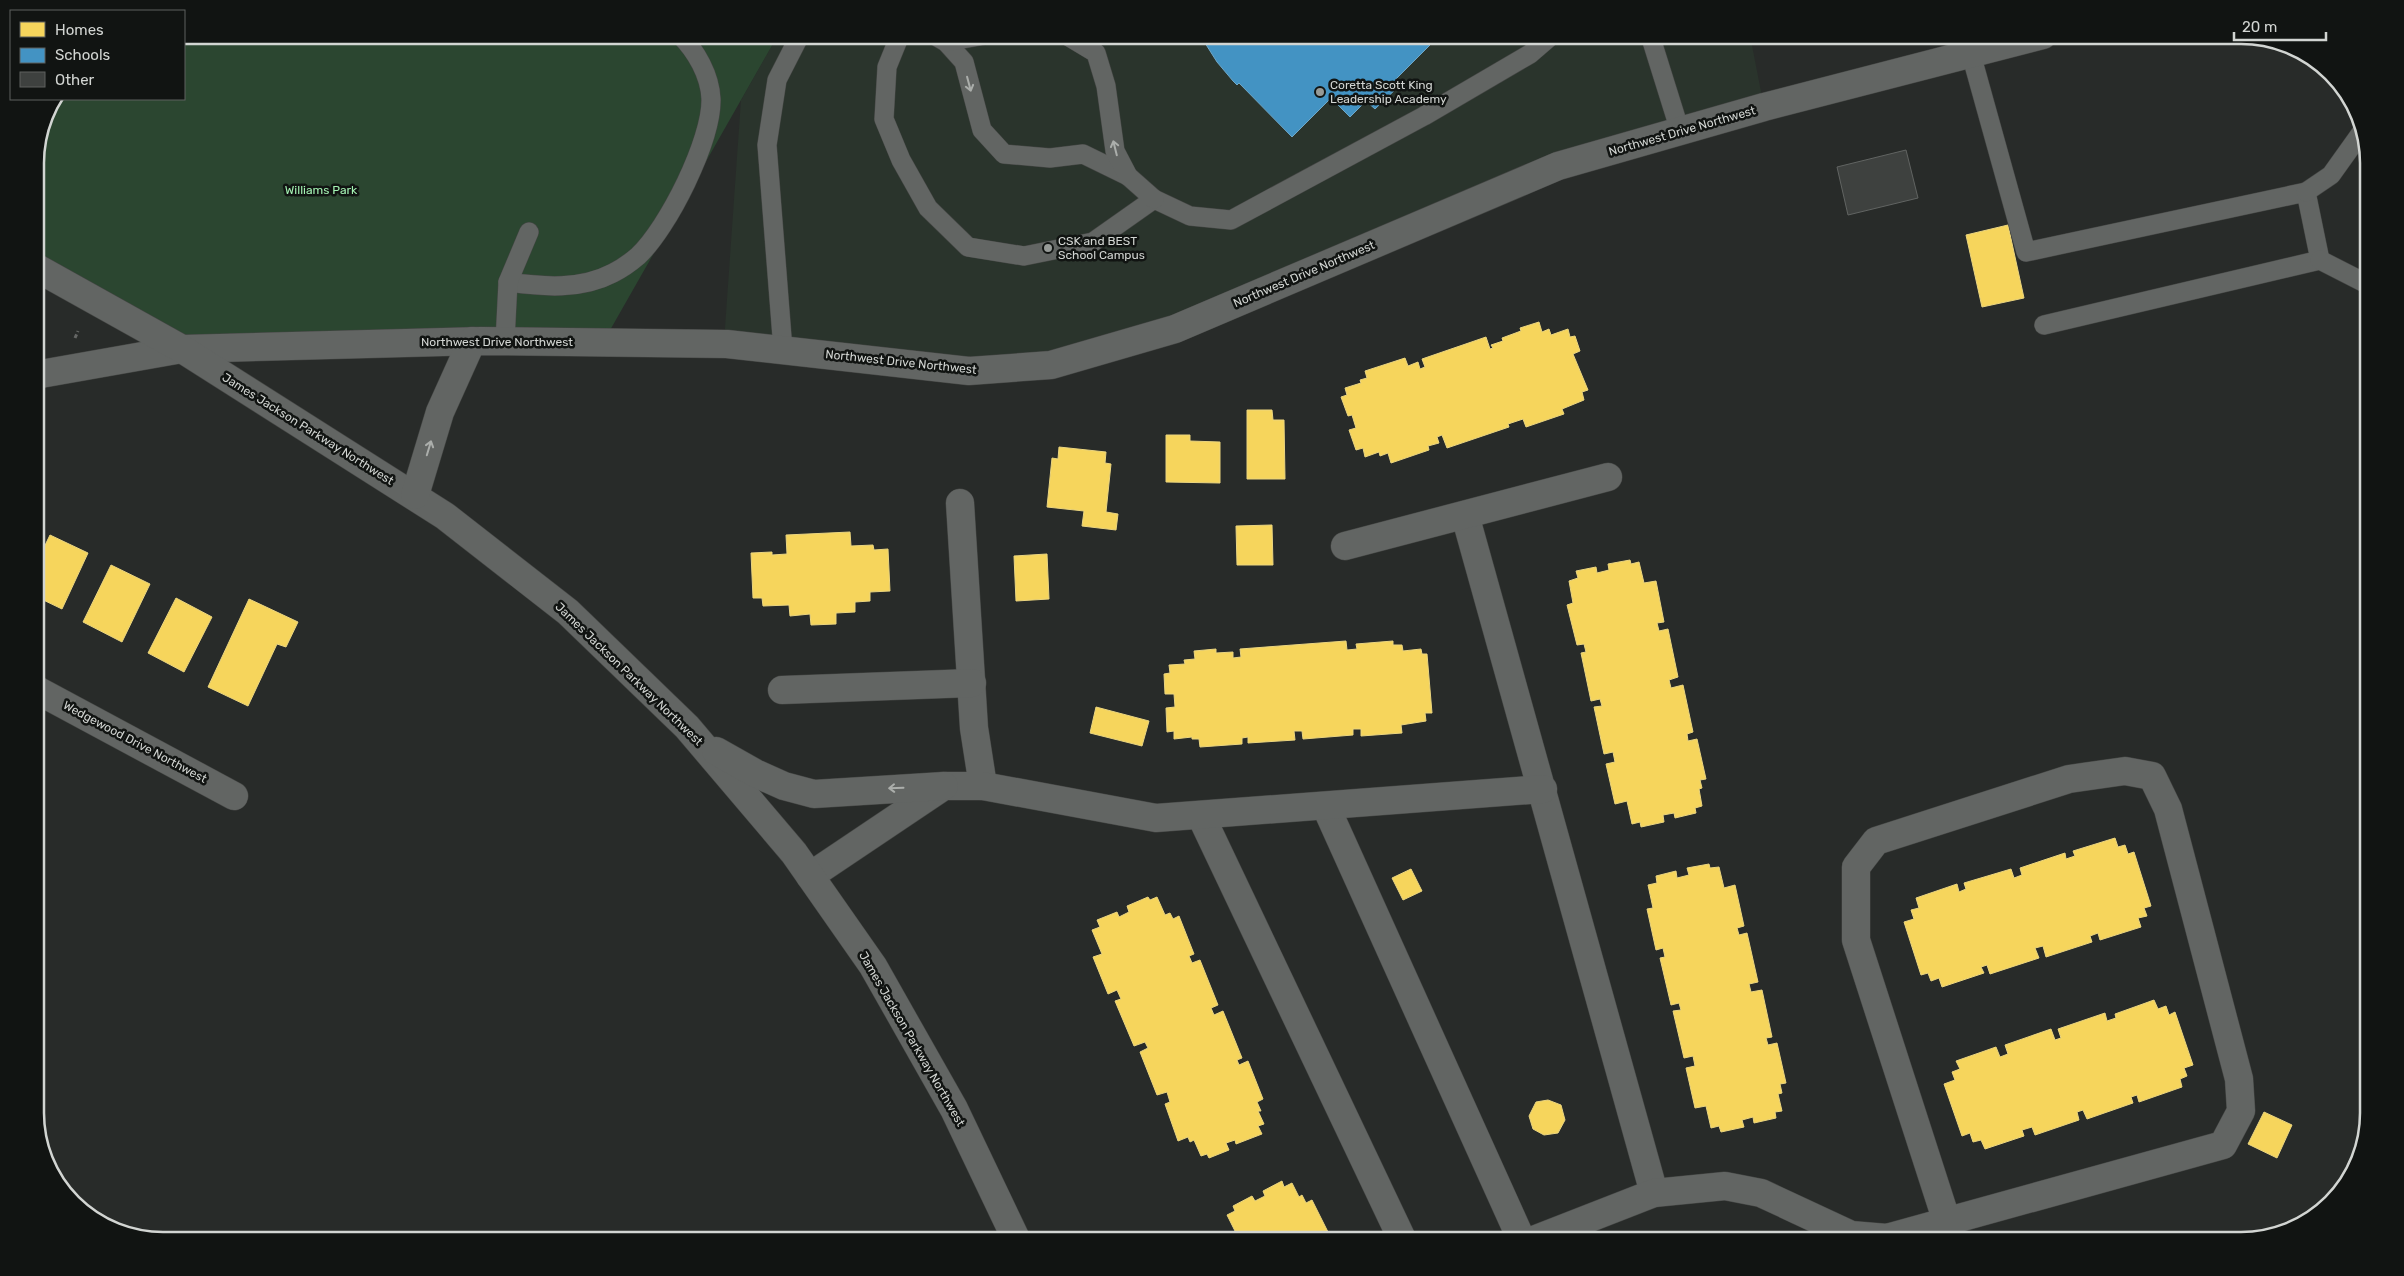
<svg xmlns="http://www.w3.org/2000/svg" width="2404" height="1276" font-family="Rubik,sans-serif">
	<rect width="100%" height="100%" fill="#282b29"/>
	<!-- built -->
	<path fill="#2a342c" d="M778,35H1750L1764,107L1558,166L1051,365L724,342L741,100Z"/>
	<!-- green -->
	<path fill="#2b4630" d="M184,35H778L605,339L188,347L35,264C35,213 25,143 55,99H184Z"/>
	<!-- homes -->
	<g fill="#f6d55c" stroke="#ebd57f">
		<path d="M2008,225L2024,298L1982,307L1966,235Z"/>
		<path d="M1539,322L1542,332L1549,329L1551,335L1568,329L1570,337L1575,336L1580,351L1573,354L1588,390L1582,392L1584,400L1562,409L1564,414L1526,427L1523,419L1508,424L1509,427L1447,448L1442,435L1437,437L1439,443L1428,446L1429,450L1391,463L1388,453L1380,456L1379,452L1365,457L1363,448L1356,450L1349,430L1356,428L1352,415L1348,416L1341,397L1347,395L1345,388L1361,383L1360,380L1367,378L1365,371L1405,358L1408,366L1418,362L1420,369L1425,367L1422,359L1486,337L1490,349L1493,348L1491,345L1503,341L1502,338L1521,331L1520,328Z"/>
		<path d="M1247,410H1272L1273,420H1284L1285,479H1247Z"/>
		<path d="M1166,435H1190V441L1220,442V483L1166,482Z"/>
		<path d="M1059,447L1106,452L1105,463L1111,464L1106,512L1118,514L1116,530L1082,526L1084,511L1047,507L1052,458L1058,459Z"/>
		<path d="M1272,525L1273,565H1237L1236,526Z"/>
		<path d="M850,532L851,546L873,545L874,550L888,549L890,591L870,592V601L855,602V612L836,613V624L811,625L810,614L790,616L789,605L763,606L762,598H753L751,553L772,552V555L787,554L786,535Z"/>
		<path d="M50,535L88,553L62,609L35,596V566Z"/>
		<path d="M1047,554L1049,599L1016,601L1014,556Z"/>
		<path d="M1630,560L1631,564L1639,562L1644,583L1656,581L1664,622L1657,623L1659,631L1668,629L1678,677L1669,680L1671,688L1683,685L1693,732L1687,734L1688,741L1697,739L1706,779L1700,780L1702,788L1699,789L1702,806L1695,808L1696,813L1675,818L1674,813L1663,815L1664,822L1641,827L1640,822L1632,824L1627,801L1615,804L1606,764L1615,762L1613,752L1604,754L1594,707L1602,706L1600,699L1591,701L1581,653L1586,652L1584,644L1577,645L1567,605L1573,603L1569,581L1578,578L1576,571L1596,567L1597,573L1609,570L1608,564Z"/>
		<path d="M111,565L150,584L122,642L83,622Z"/>
		<path d="M176,598L212,617L184,672L148,653Z"/>
		<path d="M249,599L298,622L286,647L277,644L248,706L208,687Z"/>
		<path d="M1346,641L1347,650L1357,649L1356,644L1393,641V645H1402L1403,651L1421,649L1422,654H1427L1432,713H1425L1426,721L1401,725L1402,733L1361,736V729H1353V735L1303,739L1302,731H1294L1295,740L1248,743V737L1242,738V744L1200,747L1199,739H1192V737L1174,739V731L1167,732L1166,708L1175,707L1174,694H1165L1164,674L1170,673L1169,665L1185,664L1184,660L1195,659L1194,651L1216,649V653L1233,652V658L1241,657L1240,649Z"/>
		<path d="M1096,707L1149,721L1142,746L1090,733Z"/>
		<path d="M35,829L43,834L35,845Z"/>
		<path d="M2115,838L2118,847L2125,845L2128,854L2134,852L2151,906L2144,908L2147,916L2138,918L2141,927L2100,940L2098,933L2090,936L2092,942L2046,957L2043,946L2035,948L2039,958L1990,974L1987,965L1981,967L1984,973L1942,987L1939,978L1931,981L1928,973L1921,975L1904,922L1914,919L1911,910L1919,908L1916,898L1957,884L1959,892L1966,889L1964,883L2011,869L2014,878L2022,875L2020,868L2065,853L2066,859L2075,856L2073,851Z"/>
		<path d="M1709,864L1710,868L1719,867L1724,888L1735,885L1744,926L1737,928L1739,935L1747,933L1758,982L1749,984L1751,992L1762,990L1772,1037L1766,1038L1768,1045L1777,1043L1786,1083L1780,1084L1782,1093L1778,1094L1782,1111L1775,1112L1776,1118L1754,1123L1753,1117L1742,1120L1744,1127L1721,1132L1719,1126L1711,1128L1706,1106L1695,1108L1686,1068L1695,1066L1693,1056L1684,1058L1673,1011L1681,1010L1679,1003L1671,1005L1660,958L1665,957L1663,948L1656,950L1647,909L1653,908L1648,885L1657,883L1656,876L1676,871L1677,878L1689,875L1687,868Z"/>
		<path d="M1411,869L1422,891L1403,900L1392,878Z"/>
		<path d="M1148,897L1150,900L1157,897L1165,915L1170,913L1173,919L1179,916L1194,954L1189,956L1192,963L1200,960L1218,1005L1211,1008L1214,1015L1223,1011L1242,1058L1237,1060L1239,1065L1248,1061L1263,1099L1257,1102L1261,1111H1258L1264,1124L1258,1126L1262,1134L1236,1144L1235,1140L1226,1143L1229,1150L1209,1158L1207,1154L1201,1156L1194,1140L1190,1142L1188,1137L1178,1141L1165,1104L1170,1102L1167,1092L1157,1095L1140,1052L1148,1048L1145,1042L1134,1046L1115,1001L1121,999L1117,990L1108,994L1093,957L1102,954L1092,930L1100,927L1097,920L1117,912L1119,917L1129,912L1127,906Z"/>
		<path d="M2154,1000L2158,1009L2166,1006L2169,1015L2175,1012L2193,1065L2184,1068L2187,1076L2180,1079L2182,1087L2139,1102L2137,1095L2131,1097L2133,1103L2087,1119L2083,1110L2077,1112L2079,1120L2035,1135L2032,1127L2022,1130L2024,1136L1985,1149L1981,1140L1973,1142L1970,1133L1962,1136L1944,1084L1955,1080L1952,1072L1960,1069L1956,1061L1996,1047L2000,1057L2008,1054L2005,1045L2051,1029L2055,1040L2061,1038L2058,1029L2105,1013L2107,1021L2116,1018L2115,1014Z"/>
		<path d="M1548,1100L1561,1105L1565,1120L1558,1133L1544,1135L1533,1129L1529,1116L1536,1102Z"/>
		<path d="M2264,1112L2292,1125L2277,1158L2248,1144Z"/>
		<path d="M1282,1181L1284,1187L1292,1183L1299,1197L1302,1195L1306,1203L1312,1200L1331,1238L1325,1241H1229L1238,1237L1227,1215L1235,1211L1233,1206L1252,1196L1255,1201L1265,1196L1263,1191Z"/>
	</g>
	<!-- schools -->
	<path fill="#4393c3" stroke="#6ea7c8" d="M1200,35H1440L1395,80L1400,85L1375,109L1366,101L1350,117L1331,98L1292,137L1239,83L1237,85L1233,81L1217,62Z"/>
	<!-- building -->
	<path fill="#3e413f" stroke="#616462" d="M1906,150L1918,198L1848,215L1837,167Z"/>
	<g fill="none" stroke-linecap="round" stroke-linejoin="round">
		<defs>
			<g id="service">
				<path d="M900,35L887,67L884,119L901,160L928,208L968,247L1024,256L1093,242L1154,199L1190,216L1231,220L1424,116L1530,54L1552,35"/>
				<path d="M934,35L946,42L964,62L982,130L1004,154L1050,158L1083,154L1128,176"/>
				<path d="M1066,35L1096,53L1106,86L1115,151L1128,176L1154,199"/>
				<path d="M1650,35L1680,131"/>
				<path d="M946,42L985,35"/>
				<path d="M1971,54L2026,252L2306,192L2320,260L2044,325"/>
				<path d="M2306,192L2331,175L2361,133"/>
				<path d="M2320,260L2369,285"/>
				<path d="M508,282C543,287 581,290 613,273C621,269 631,262 638,256C668,228 712,140 711,99C710,75 696,51 680,35"/>
				<path d="M505,341L508,282L529,232"/>
				<path d="M783,350L767,145L777,80L800,35"/>
			</g>
			<g id="minor">
				<path d="M960,503L974,728L983,786"/>
				<path d="M1465,515L1654,1193"/>
				<path d="M1345,546L1608,477"/>
				<path d="M35,689L234,796"/>
				<path d="M782,690L972,683"/>
				<path d="M1326,807L1522,1241"/>
				<path d="M1201,816L1403,1241"/>
				<path d="M810,876L944,786H983L1156,818L1543,789"/>
				<path d="M1531,1241L1654,1193L1725,1186L1761,1193L1851,1235L1887,1238L2223,1145L2241,1111L2239,1079L2168,809L2152,776L2125,771L2069,779L1876,841L1856,867V940L1947,1222"/>
			</g>
			<path id="tertiary" d="M35,375L182,349L481,341L727,344L969,371L1051,365L1175,329L1558,166L1764,107L2043,35"/>
			<g id="secondary">
				<path d="M35,267L182,349L445,516L568,612L687,727L794,853L873,966L954,1109L1017,1241"/>
				<path d="M415,495L440,412L472,341"/>
				<path d="M716,751L755,773L784,786L814,794L944,786"/>
			</g>
		</defs>
		<!-- service casing -->
		<use href="#service" stroke="#444644" stroke-width="20"/>
		<!-- minor casing -->
		<use href="#minor" stroke="#444644" stroke-width="29"/>
		<!-- tertiary casing -->
		<use href="#tertiary" stroke="#444644" stroke-width="29"/>
		<!-- secondary casing -->
		<use href="#secondary" stroke="#444644" stroke-width="29"/>
		<!-- path -->
		<path stroke="#646664" stroke-width="3" stroke-dasharray="4 2.5" stroke-linecap="butt" d="M75,338L78,331"/>
		<!-- service -->
		<use href="#service" stroke="#626563" stroke-width="19"/>
		<!-- minor -->
		<use href="#minor" stroke="#626563" stroke-width="28"/>
		<!-- tertiary -->
		<use href="#tertiary" stroke="#626563" stroke-width="28"/>
		<!-- secondary -->
		<use href="#secondary" stroke="#626563" stroke-width="28"/>
	</g>
	<!-- one-way arrows -->
	<defs><path id="oneway-shaft" d="M-6 0H5M1.5-3L5.5 0L1.5 3" fill="none" stroke-width="1.6" stroke-linecap="round" stroke-linejoin="round" transform="scale(1.25)"/></defs>
	<g stroke="#abaeab">
		<use href="#oneway-shaft" transform="translate(969 84) rotate(75)"/>
		<use href="#oneway-shaft" transform="translate(1115 148) rotate(-104)"/>
		<use href="#oneway-shaft" transform="translate(429 448) rotate(-73)"/>
		<use href="#oneway-shaft" transform="translate(896 788) rotate(178)"/>
	</g>
	<!-- markers -->
	<g fill="#969a97" stroke="#111412" stroke-width="2">
		<circle cx="1320" cy="92" r="5"/>
		<circle cx="1048" cy="248" r="5"/>
	</g>
	<g text-anchor="middle" dominant-baseline="central" stroke-width="5" stroke-linejoin="round" paint-order="stroke">
		<!-- poi labels -->
		<g font-size="12" fill="#d2d5d2" stroke="#111412" text-anchor="start">
			<text x="1330" y="85">Coretta Scott King<tspan x="1330" dy="14">Leadership Academy</tspan></text>
			<text x="1058" y="241">CSK and BEST<tspan x="1058" dy="14">School Campus</tspan></text>
		</g>
		<!-- street labels -->
		<g font-size="12" fill="#d2d5d2" stroke="#111412">
			<text transform="translate(1682 131) rotate(-16)">Northwest Drive Northwest</text>
			<text transform="translate(1304 274) rotate(-23)">Northwest Drive Northwest</text>
			<text x="497" y="342">Northwest Drive Northwest</text>
			<text transform="translate(901 362) rotate(6)">Northwest Drive Northwest</text>
			<text transform="translate(308 429) rotate(32)">James Jackson Parkway Northwest</text>
			<text transform="translate(629 674) rotate(44)">James Jackson Parkway Northwest</text>
			<text transform="translate(135 742) rotate(28)">Wedgewood Drive Northwest</text>
			<text transform="translate(912 1039) rotate(60)">James Jackson Parkway Northwest</text>
		</g>
		<!-- park labels -->
		<g font-size="12" fill="#a4f3b3" stroke="#111412">
			<text x="321" y="190">Williams Park</text>
		</g>
	</g>
	<!-- crop -->
	<path d="M0 0H2404V1276H0ZM163 44H2241A119 119 0 0 1 2360 163V1113A119 119 0 0 1 2241 1232H163A119 119 0 0 1 44 1113V163A119 119 0 0 1 163 44Z" fill="#111412" fill-rule="evenodd"/>
	<path fill="none" stroke="#d2d5d2" stroke-width="2.5" d="M163 44H2241A119 119 0 0 1 2360 163V1113A119 119 0 0 1 2241 1232H163A119 119 0 0 1 44 1113V163A119 119 0 0 1 163 44Z"/>
	<!-- legend -->
	<rect x="10" y="10" width="175" height="90" fill="#111412" stroke="#5e615f"/>
	<rect x="20" y="22" width="25" height="15" fill="#f6d55c" stroke="#5e615f"/>
	<text x="55" y="35" font-size="15" fill="#d2d5d2">Homes</text>
	<rect x="20" y="48" width="25" height="15" fill="#4393c3" stroke="#5e615f"/>
	<text x="55" y="60" font-size="15" fill="#d2d5d2">Schools</text>
	<rect x="20" y="72" width="25" height="15" fill="#3e413f" stroke="#5e615f"/>
	<text x="55" y="85" font-size="15" fill="#d2d5d2">Other</text>
	<!-- scale -->
	<path d="M2234 32v8h92v-8" fill="none" stroke="#d2d5d2" stroke-width="2.5"/>
	<text x="2242" y="32" font-size="15" fill="#d2d5d2" stroke="#111412" stroke-width="4" paint-order="stroke">20 m</text>
</svg>
